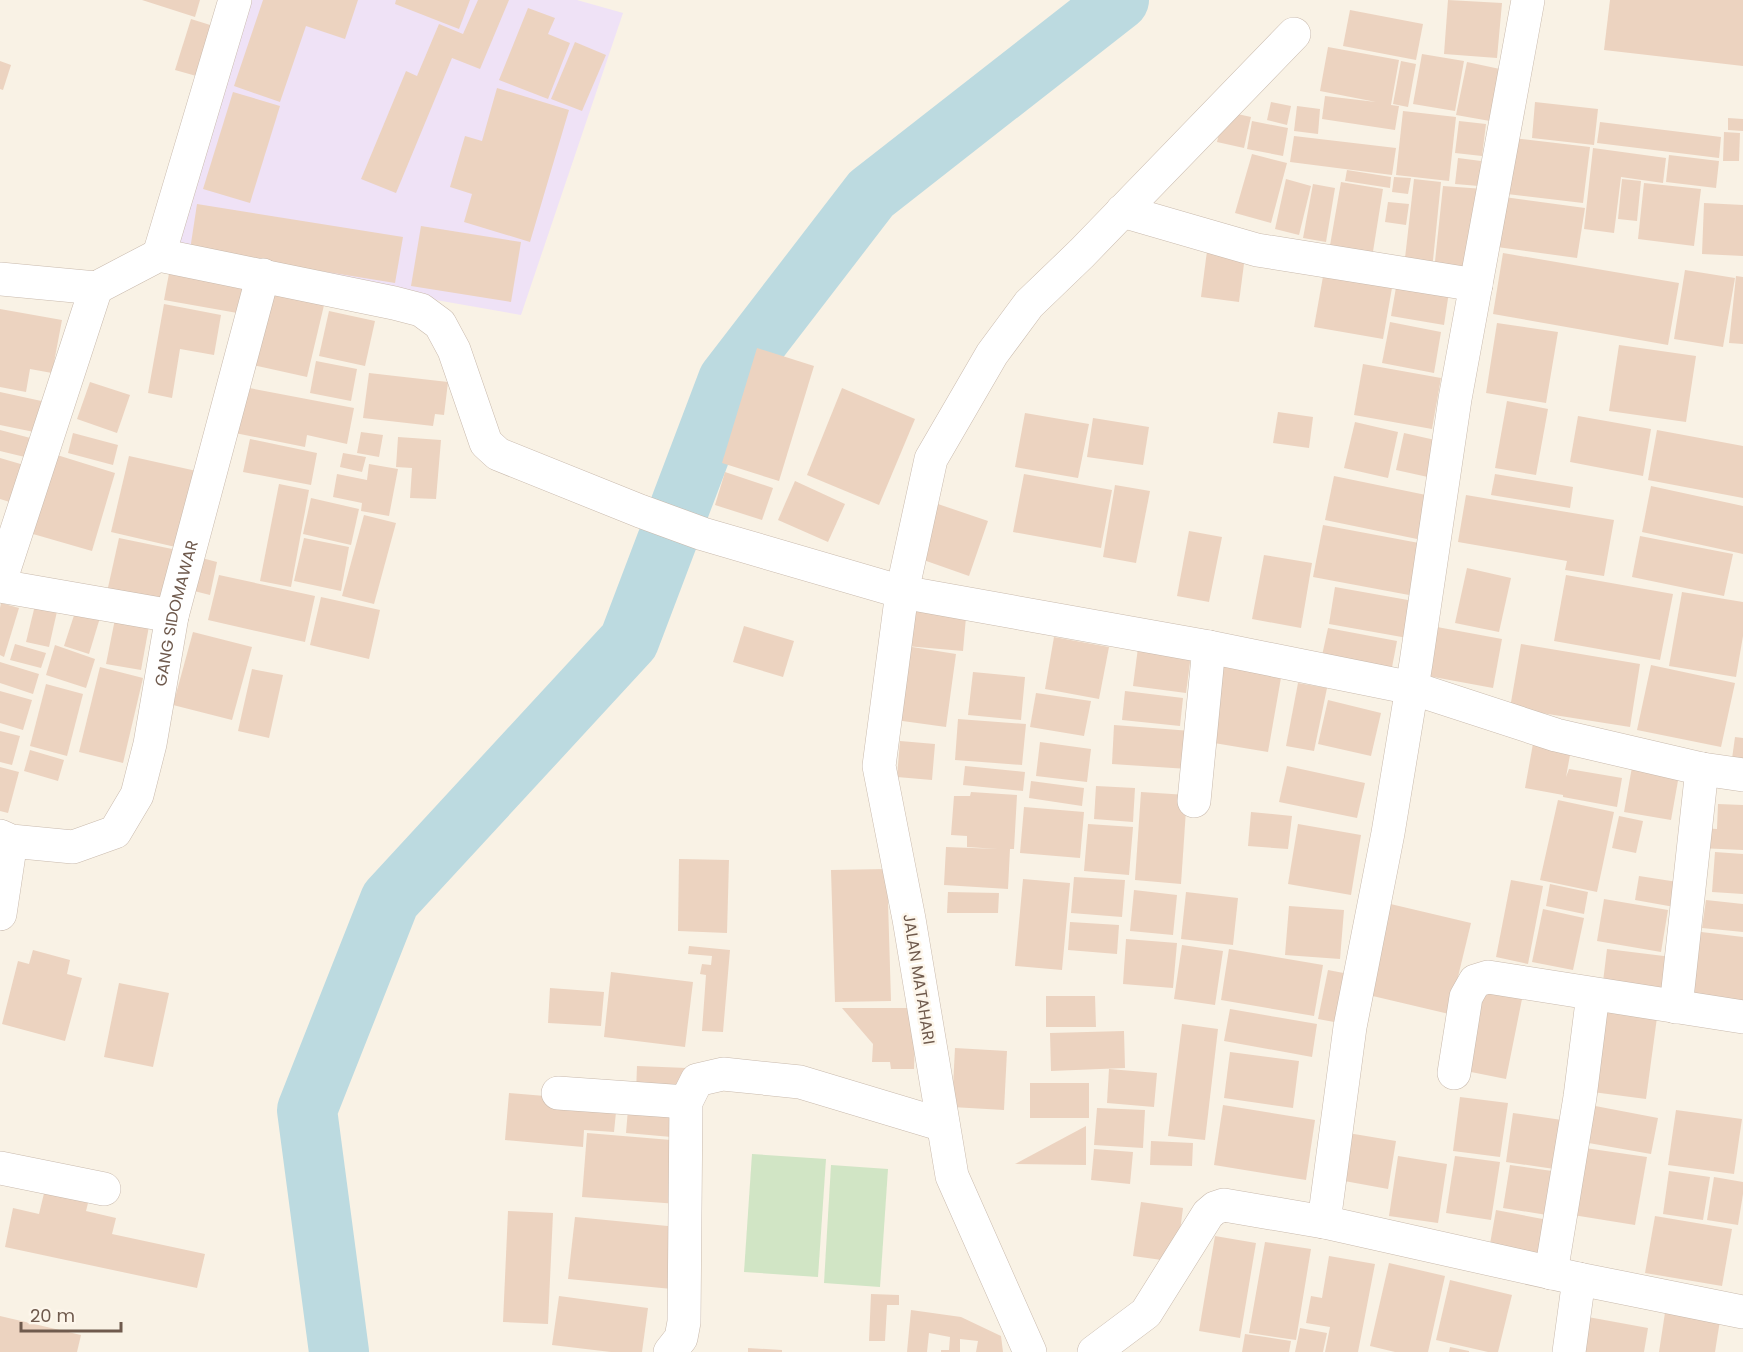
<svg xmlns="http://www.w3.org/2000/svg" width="1743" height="1352" font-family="Poppins,sans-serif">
	<rect width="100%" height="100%" fill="#f9f2e5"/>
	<!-- education -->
	<path fill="#efe2f6" d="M245,0H577L623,13L521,315L169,253Z"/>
	<!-- grass -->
	<g fill="#d1e5c5">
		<path d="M752,1154L826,1159L818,1277L744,1272Z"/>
		<path d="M831,1165L888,1169L880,1287L824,1283Z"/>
	</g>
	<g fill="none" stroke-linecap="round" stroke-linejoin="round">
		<!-- river -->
		<path stroke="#bcdae0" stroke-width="60" d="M339,1352L307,1110L390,900L629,641L728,380L871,194L1119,0"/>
	</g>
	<!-- building -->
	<g fill="#ecd3c0">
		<path d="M142,0H200L195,17Z"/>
		<path d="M263,0H358L345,39L306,26L280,102L234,86Z"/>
		<path d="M396,0H470L459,29L395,4Z"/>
		<path d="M478,0H509L480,69L452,58L396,193L361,179L406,71L417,76L439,24L463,34Z"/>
		<path d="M1448,0L1502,3L1497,58L1444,54Z"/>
		<path d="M1610,0H1743V66L1604,50Z"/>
		<path d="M528,8L555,18L548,34L570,43L548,99L499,80Z"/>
		<path d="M1350,10L1423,24L1416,60L1343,46Z"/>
		<path d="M191,19L223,29L207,79L175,70Z"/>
		<path d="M575,42L606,55L582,111L551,99Z"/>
		<path d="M1328,47L1399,60L1391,105L1399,106L1395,130L1322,119L1325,96L1376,102L1320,91Z"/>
		<path d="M1422,54L1464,61L1455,111L1413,104Z"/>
		<path d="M0,61L11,65L3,90L0,89Z"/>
		<path d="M1401,61L1416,64L1408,107L1393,104Z"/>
		<path d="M1467,62L1500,69L1490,121L1456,115Z"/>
		<path d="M497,88L569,110L530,242L464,222L472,194L450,187L465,136L482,141Z"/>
		<path d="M233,92L280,106L250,203L203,189Z"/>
		<path d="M1271,102L1291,106L1287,125L1267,120Z"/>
		<path d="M1535,102L1598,109L1594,145L1532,138Z"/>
		<path d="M1297,106L1320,109L1318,134L1294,131Z"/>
		<path d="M1224,111L1251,117L1244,148L1217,142Z"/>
		<path d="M1403,111L1456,117L1449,181L1396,175Z"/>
		<path d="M1728,118L1743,119V131L1728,130Z"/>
		<path d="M1252,121L1288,128L1283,156L1247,149Z"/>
		<path d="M1459,121L1486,124L1482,156L1455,153Z"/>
		<path d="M1600,122L1721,137L1719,158L1597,143Z"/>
		<path d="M1724,132L1740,133L1739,161H1723Z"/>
		<path d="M1294,136L1396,148L1392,175L1290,162Z"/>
		<path d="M1513,138L1590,147L1583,203L1507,194Z"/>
		<path d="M1593,148L1666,158L1663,183L1621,177L1614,233L1584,229Z"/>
		<path d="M1252,154L1287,163L1271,223L1235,213Z"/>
		<path d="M1669,155L1719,161L1716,188L1666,182Z"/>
		<path d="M1458,158L1481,161L1479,186L1455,184Z"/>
		<path d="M1347,170L1391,177L1390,188L1345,181Z"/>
		<path d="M1394,177L1411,178L1408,194L1392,192Z"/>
		<path d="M1286,179L1311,186L1299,235L1275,229Z"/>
		<path d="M1414,179L1441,182L1432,270L1404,267Z"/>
		<path d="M1622,179L1641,181L1637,221L1618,219Z"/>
		<path d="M1341,182L1383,189L1371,264L1328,257Z"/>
		<path d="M1644,183L1701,189L1694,246L1638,239Z"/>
		<path d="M1313,184L1335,188L1326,242L1303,238Z"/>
		<path d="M1443,186L1484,189L1476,275L1434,271Z"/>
		<path d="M1504,197L1585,208L1577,258L1497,247Z"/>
		<path d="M1388,202L1409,204L1406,225L1385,222Z"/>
		<path d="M1704,203L1743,205V256L1702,254Z"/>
		<path d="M197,204L403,237L395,283L190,250Z"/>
		<path d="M421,226L521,242L511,302L411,286Z"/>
		<path d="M1207,251L1245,256L1239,302L1201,297Z"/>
		<path d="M1503,253L1679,283L1668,345L1493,314Z"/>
		<path d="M171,263L249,278L243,314L164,300Z"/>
		<path d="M1685,270L1735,278L1723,347L1674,339Z"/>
		<path d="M1324,271L1393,282L1383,339L1314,327Z"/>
		<path d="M1398,276L1450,285L1444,325L1391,316Z"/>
		<path d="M1736,276L1743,277V344L1729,343Z"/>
		<path d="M270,289L325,301L307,377L253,365Z"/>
		<path d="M164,304L221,315L214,355L180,349L172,398L148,393Z"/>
		<path d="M0,309L62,320L52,373L30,369L26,392L0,387Z"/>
		<path d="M329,311L375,321L365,366L319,356Z"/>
		<path d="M1390,322L1441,332L1434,373L1382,363Z"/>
		<path d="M1497,323L1558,332L1546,403L1486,393Z"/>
		<path d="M1619,345L1696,356L1686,422L1609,411Z"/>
		<path d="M757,348L814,366L779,481L722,463Z"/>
		<path d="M316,361L357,369L351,401L310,393Z"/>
		<path d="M1363,364L1441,378L1432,429L1354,415Z"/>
		<path d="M369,373L448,382L444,415L435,414L433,426L363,418Z"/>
		<path d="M90,382L130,395L117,433L77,419Z"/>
		<path d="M244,387L354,408L347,444L307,435L305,447L235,433Z"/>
		<path d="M842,388L915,419L879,505L807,475Z"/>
		<path d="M0,392L46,402L39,433L0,425Z"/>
		<path d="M1507,401L1548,409L1536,475L1495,468Z"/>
		<path d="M1278,412L1313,417L1309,448L1273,443Z"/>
		<path d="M1025,413L1089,424L1078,478L1015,467Z"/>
		<path d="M1578,416L1651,429L1643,476L1570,462Z"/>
		<path d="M1093,418L1149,427L1143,465L1087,457Z"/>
		<path d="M1355,422L1398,432L1388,478L1344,468Z"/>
		<path d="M0,430L38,440L33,459L0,451Z"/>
		<path d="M1657,430L1743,446V498L1648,480Z"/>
		<path d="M361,432L383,435L379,457L357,453Z"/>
		<path d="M73,433L118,445L113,465L68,453Z"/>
		<path d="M1404,433L1444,442L1437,479L1396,470Z"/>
		<path d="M398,437L441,440L436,499L410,498L412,468L396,467Z"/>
		<path d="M250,439L317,453L311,485L243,472Z"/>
		<path d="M343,453L366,457L362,472L340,467Z"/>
		<path d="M57,455L115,473L92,551L33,534Z"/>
		<path d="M129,456L201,472L184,549L111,532Z"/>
		<path d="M0,458L24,465L13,503L0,499Z"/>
		<path d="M369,464L398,469L389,516L361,511L362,503L333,497L337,474L367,480Z"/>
		<path d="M725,472L773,488L762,520L715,505Z"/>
		<path d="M1024,474L1112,490L1101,548L1013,532Z"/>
		<path d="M1495,474L1573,487L1570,508L1491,495Z"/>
		<path d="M1334,476L1426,495L1417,539L1325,520Z"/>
		<path d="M795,481L845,504L828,542L778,520Z"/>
		<path d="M279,484L309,490L291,587L260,581Z"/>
		<path d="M1115,485L1150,491L1136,563L1103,557Z"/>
		<path d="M1651,486L1743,506V554L1642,532Z"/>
		<path d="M1466,495L1614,520L1604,576L1565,570L1567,561L1458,542Z"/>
		<path d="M311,498L359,509L351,545L303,534Z"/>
		<path d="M935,503L988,521L969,576L915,557Z"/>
		<path d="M364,515L396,523L374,604L342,596Z"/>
		<path d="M1323,525L1419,543L1409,595L1313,577Z"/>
		<path d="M1189,531L1222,537L1209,602L1177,596Z"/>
		<path d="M1640,536L1733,554L1724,596L1632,577Z"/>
		<path d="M119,538L177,550L165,604L107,592Z"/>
		<path d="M304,538L349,547L341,591L294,581Z"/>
		<path d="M1264,555L1312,563L1301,628L1252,619Z"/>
		<path d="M198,557L217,562L210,595L190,590Z"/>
		<path d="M1467,568L1511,578L1499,632L1455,623Z"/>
		<path d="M219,575L315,596L305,642L208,620Z"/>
		<path d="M1566,575L1673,594L1660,660L1554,641Z"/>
		<path d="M1335,587L1419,602L1413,639L1329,624Z"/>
		<path d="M1682,592L1743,602V636L1736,677L1669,666Z"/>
		<path d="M38,593L60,598L49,647L26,642Z"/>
		<path d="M321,597L380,610L369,659L310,645Z"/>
		<path d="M904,597L966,617L963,651L906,646L956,654L946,727L888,719Z"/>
		<path d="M1,603L19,608L4,657L0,655V608Z"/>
		<path d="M78,603L102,611L89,654L64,646Z"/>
		<path d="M115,619L149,626L141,670L106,664Z"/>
		<path d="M744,626L794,641L783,677L733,662Z"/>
		<path d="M1437,627L1502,639L1493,688L1428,676Z"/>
		<path d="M1328,628L1397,641L1390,678L1320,665Z"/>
		<path d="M193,632L252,647L232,720L173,705Z"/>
		<path d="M1054,637L1109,647L1099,699L1045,689Z"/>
		<path d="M1139,640L1192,647L1186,693L1133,686Z"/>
		<path d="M15,644L46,653L41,668L10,660Z"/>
		<path d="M1521,644L1640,664L1630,727L1510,708Z"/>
		<path d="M55,645L95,659L86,688L46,675Z"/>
		<path d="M1215,661L1282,672L1268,752L1202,741Z"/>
		<path d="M0,662L39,674L33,694L0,683Z"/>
		<path d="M1651,665L1735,683L1721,747L1637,730Z"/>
		<path d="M100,667L143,678L123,763L79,752Z"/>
		<path d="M252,669L283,675L269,738L238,731Z"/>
		<path d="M973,672L1025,677L1021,720L968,715Z"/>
		<path d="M1298,683L1327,688L1314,751L1286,746Z"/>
		<path d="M46,684L83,694L67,756L30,746Z"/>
		<path d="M0,691L32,700L23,730L0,723Z"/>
		<path d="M1125,691L1183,698L1180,726L1122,720Z"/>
		<path d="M1036,693L1091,701L1084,736L1030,727Z"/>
		<path d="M1328,700L1381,713L1371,756L1318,744Z"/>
		<path d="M958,719L1026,724L1022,765L955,760Z"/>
		<path d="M1114,725L1191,731L1188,769L1112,764Z"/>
		<path d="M0,731L20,736L12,765L0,762Z"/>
		<path d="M1735,737L1743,738V767L1731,766Z"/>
		<path d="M1534,738L1572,744L1566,777L1569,769L1622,778L1617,807L1563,797V795L1525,788Z"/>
		<path d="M900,741L935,744L932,780L897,777Z"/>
		<path d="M1040,742L1091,749L1087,782L1036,776Z"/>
		<path d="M30,750L64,760L58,781L24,771Z"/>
		<path d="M965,766L1025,772L1023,791L963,785Z"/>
		<path d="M1287,766L1365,783L1357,818L1279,802Z"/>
		<path d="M0,767L19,772L8,813L0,811Z"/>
		<path d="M1632,767L1679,775L1671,820L1624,812Z"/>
		<path d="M1031,781L1084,788L1082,806L1029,798Z"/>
		<path d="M1096,786L1135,788L1133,822L1094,819Z"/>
		<path d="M971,792L1017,795L1014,849H1010L1008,889L944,885L946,847L998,849L967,847V836L951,835L954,796H970Z"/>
		<path d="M1141,792L1187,795L1181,884L1135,880Z"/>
		<path d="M1558,800L1614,812L1597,892L1540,880Z"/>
		<path d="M1718,804L1743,805V850L1699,848L1700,828L1717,829Z"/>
		<path d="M1024,807L1084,812L1080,858L1020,853Z"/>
		<path d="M1251,812L1292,816L1288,849L1248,846Z"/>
		<path d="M1619,816L1643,821L1636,853L1612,848Z"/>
		<path d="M1088,824L1133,827L1129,875L1084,871Z"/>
		<path d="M1298,824L1361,835L1351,895L1288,884Z"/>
		<path d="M1715,852L1743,854V894L1712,892Z"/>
		<path d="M679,859L729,860L727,933L678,931Z"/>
		<path d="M887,869L891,1001L835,1002L831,870Z"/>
		<path d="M1639,876L1684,883L1680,908L1635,900Z"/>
		<path d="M1074,877L1125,880L1122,917L1071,913Z"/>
		<path d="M1023,879L1070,883L1062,970L1015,966Z"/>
		<path d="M1511,880L1543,886L1528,964L1496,957Z"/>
		<path d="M1550,884L1588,892L1584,914L1546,906Z"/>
		<path d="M1134,890L1177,895L1173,935L1130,931Z"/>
		<path d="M948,892L999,893L998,913H947Z"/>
		<path d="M1186,892L1238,898L1233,945L1181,939Z"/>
		<path d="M1604,899L1668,910L1661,952L1597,941Z"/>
		<path d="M1706,900L1743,904V932L1702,928Z"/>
		<path d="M1382,902L1471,923L1449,1014L1360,993Z"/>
		<path d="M1289,906L1344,910L1340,959L1285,955Z"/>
		<path d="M1543,909L1584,918L1573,970L1532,962Z"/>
		<path d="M1070,922L1119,925L1117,954L1068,950Z"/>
		<path d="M1693,931L1743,937V1005L1685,999Z"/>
		<path d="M1126,939L1177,943L1173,988L1123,984Z"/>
		<path d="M1182,945L1223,951L1215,1005L1174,999Z"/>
		<path d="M689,946L730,950L723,1032L702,1031L706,975L700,974L702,964L711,965L712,956L688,954Z"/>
		<path d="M1229,949L1323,965L1314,1016L1221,1000Z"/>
		<path d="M1607,949L1672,957L1668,998L1602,990Z"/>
		<path d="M33,950L70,960L67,974L82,978L65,1041L2,1024L18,961L29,964Z"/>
		<path d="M1328,970L1354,975L1345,1024L1318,1019Z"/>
		<path d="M611,972L693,982L685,1047L604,1037Z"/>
		<path d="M119,983L169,993L153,1067L104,1057Z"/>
		<path d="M1483,986L1523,994L1506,1079L1466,1071Z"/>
		<path d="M550,988L604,992L601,1026L548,1023Z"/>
		<path d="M1046,996H1095L1096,1027H1046Z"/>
		<path d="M1597,1002L1658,1010L1646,1099L1585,1091Z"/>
		<path d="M842,1008H916L914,1069H891L890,1062H872L873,1044Z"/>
		<path d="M1230,1009L1317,1024L1312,1057L1224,1041Z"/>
		<path d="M1182,1024L1218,1029L1205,1140L1168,1136Z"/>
		<path d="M1124,1031L1125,1068L1051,1071L1050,1033Z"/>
		<path d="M955,1048L1007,1051L1004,1110L952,1107Z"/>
		<path d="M1230,1052L1299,1061L1293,1108L1224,1098Z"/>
		<path d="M637,1066L687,1068L685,1095L636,1093Z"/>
		<path d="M1109,1069L1157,1073L1154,1107L1107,1103Z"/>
		<rect x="1030" y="1083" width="59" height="35"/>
		<path d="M509,1093L617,1102L614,1132L584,1130L583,1147L505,1140Z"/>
		<path d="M1460,1097L1508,1103L1500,1157L1453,1151Z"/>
		<path d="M1223,1105L1315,1120L1306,1180L1214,1165Z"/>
		<path d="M1590,1105L1658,1118L1651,1154L1583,1142Z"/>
		<path d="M1097,1108L1145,1110L1143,1148L1094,1145Z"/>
		<path d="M628,1109L684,1114L683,1138L626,1133Z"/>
		<path d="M1676,1110L1742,1119L1734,1174L1668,1165Z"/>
		<path d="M1513,1113L1569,1121L1561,1170L1506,1162Z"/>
		<path d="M1086,1126V1165L1015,1164Z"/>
		<path d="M587,1133L683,1141L678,1204L582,1197Z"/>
		<path d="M1348,1133L1396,1141L1388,1189L1339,1180Z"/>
		<path d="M1151,1141L1193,1143L1192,1166L1150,1165Z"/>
		<path d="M1585,1148L1647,1157L1635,1225L1573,1215Z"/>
		<path d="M1094,1149L1133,1152L1130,1184L1091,1180Z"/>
		<path d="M1398,1156L1447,1164L1438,1223L1389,1216Z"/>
		<path d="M1455,1156L1500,1162L1491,1220L1446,1213Z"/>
		<path d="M1510,1165L1559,1172L1553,1216L1503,1208Z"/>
		<path d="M1669,1171L1710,1177L1703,1220L1663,1214Z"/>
		<path d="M1714,1177L1743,1182V1194L1738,1225L1707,1220Z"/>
		<path d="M46,1185L90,1195L86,1211L116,1218L112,1234L205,1254L197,1288L5,1247L13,1208L39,1214Z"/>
		<path d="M1141,1202L1183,1208L1176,1262L1133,1256Z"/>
		<path d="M1496,1210L1548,1220L1542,1254L1490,1244Z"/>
		<path d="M508,1211L553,1213L548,1324L503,1322Z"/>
		<path d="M1655,1216L1732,1229L1722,1286L1645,1273Z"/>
		<path d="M575,1217L678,1227L672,1289L568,1279Z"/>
		<path d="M1215,1236L1256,1243L1240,1338L1199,1331Z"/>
		<path d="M1265,1242L1311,1249L1296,1340L1249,1333Z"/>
		<path d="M1329,1256L1375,1264L1358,1352H1325L1330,1327L1306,1323L1311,1296L1322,1298Z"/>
		<path d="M1389,1263L1445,1276L1428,1352H1395L1370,1346Z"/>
		<path d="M1450,1280L1512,1295L1498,1352H1488L1436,1340Z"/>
		<path d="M871,1294L899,1295V1305H887L885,1341H869Z"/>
		<path d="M559,1296L648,1308L642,1352H611L552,1345Z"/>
		<path d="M1666,1306L1721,1314L1715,1352H1659Z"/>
		<path d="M911,1310L961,1317L1001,1336L1003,1352H976L978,1341L960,1339V1352H941V1350H949L950,1337L929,1333L927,1352H907Z"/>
		<path d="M0,1316L81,1335L77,1352H0Z"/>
		<path d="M1588,1317L1648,1328L1644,1352H1581Z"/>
		<path d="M1300,1328L1327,1333L1323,1352H1295Z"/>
		<path d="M1245,1334L1291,1341L1289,1352H1242Z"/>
		<path d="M1450,1347L1469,1351V1352H1449Z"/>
		<path d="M748,1348L782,1350V1352H748Z"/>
	</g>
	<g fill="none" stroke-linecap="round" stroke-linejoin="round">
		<defs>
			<g id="minor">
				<path d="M1122,211L1257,250L1476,285"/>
				<path d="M159,255L235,0"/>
				<path d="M0,279L96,288L159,255L394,303L421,310L440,324L454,350L486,443L498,454L640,511L703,534L902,592L1209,647L1412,688L1556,735L1702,769L1743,775"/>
				<path d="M0,582L96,288"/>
				<path d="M0,586L172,616"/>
				<path d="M1194,801L1209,647"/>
				<path id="s1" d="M0,836L11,841L73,847L115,832L137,795L150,744L172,616L263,275"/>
				<path d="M0,914L11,841"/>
				<path d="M1676,1007L1702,769"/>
				<path d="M1454,1073L1466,997L1475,981L1488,977L1743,1017"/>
				<path d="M558,1093L686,1102"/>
				<path d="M0,1168L104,1189"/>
				<path d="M1324,1222L1350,1027L1388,833L1416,663L1455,399L1528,0"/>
				<path d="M1551,1273L1580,1097L1593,994"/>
				<path d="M670,1352L681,1338L684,1322L686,1102L697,1080L723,1074L800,1082L943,1125"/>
				<path d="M1030,1352L952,1176L909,919L879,766L902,592L931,459L992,354L1029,304L1082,253L1294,34"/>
				<path d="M1094,1352L1146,1313L1208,1214L1215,1208L1224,1205L1324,1222L1579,1279L1743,1312"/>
				<path d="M1569,1352L1579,1279"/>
			</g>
		</defs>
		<!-- minor casing -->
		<use href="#minor" stroke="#c9baad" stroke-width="34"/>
		<!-- minor -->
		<use href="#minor" stroke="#fff" stroke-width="33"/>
	</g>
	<g text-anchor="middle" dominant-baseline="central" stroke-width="5" stroke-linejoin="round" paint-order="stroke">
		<!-- street labels -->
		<g font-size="16" fill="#6f5a4d" stroke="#fdf6eb">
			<text stroke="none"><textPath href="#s1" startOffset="348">GANG SIDOMAWAR</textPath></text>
			<text transform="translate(919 979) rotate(81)">JALAN MATAHARI</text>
		</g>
	</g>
	<!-- scale -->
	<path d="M21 1322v9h100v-9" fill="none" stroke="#6f5a4d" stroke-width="3"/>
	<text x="30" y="1322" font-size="18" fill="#6f5a4d" stroke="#fdf6eb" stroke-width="4.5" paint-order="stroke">20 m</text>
</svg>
